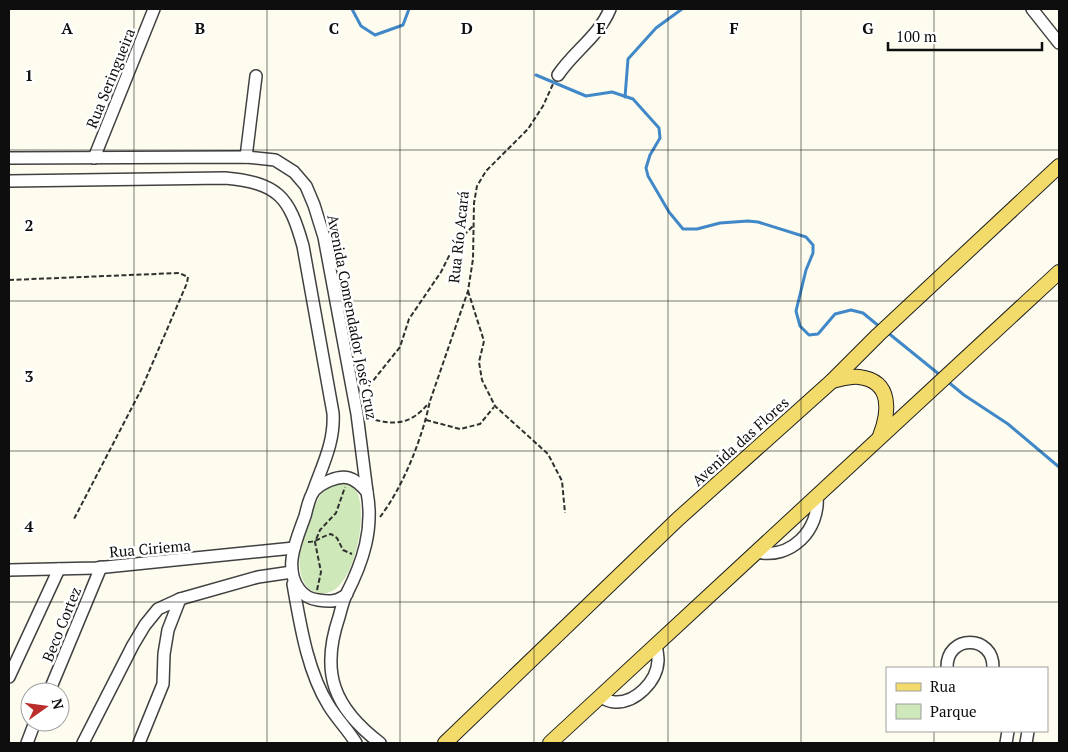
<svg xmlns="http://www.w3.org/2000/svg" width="1068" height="752" font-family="'PT Serif',serif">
	<rect width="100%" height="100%" fill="#fefcef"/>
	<!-- green -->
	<path fill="#cee8ba" d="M346,482C351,485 355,487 357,492C368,514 355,583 330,592C322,595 314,593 308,588C287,565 310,509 325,488L328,485Z"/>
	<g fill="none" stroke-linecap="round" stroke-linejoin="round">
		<!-- stream -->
		<g stroke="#4088c8" stroke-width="3">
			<path d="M352,9L361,26L375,35L403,25L409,9"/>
			<path d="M536,75L586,96L612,92L633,99L659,128L660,138L650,155L646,168L648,176L669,212L683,229H697L720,223L748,221L758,222L806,237L813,245V253L806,270L796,311L800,326L809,335L818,334L835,314L851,310L863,313L880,327"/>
			<path d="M625,97L628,59L656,28L682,9"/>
			<path d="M887,332L940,375"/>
			<path d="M947,381L964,395L1008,424L1059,467"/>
		</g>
		<defs>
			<g id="minor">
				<path d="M1032,9L1059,43"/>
				<path d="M558,75C574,51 599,36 610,9"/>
				<path d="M246,157L256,76"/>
				<path d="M9,158L246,157L275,160L283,165L294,172L306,186L314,205L324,237L357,414L367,492"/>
				<path d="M94,158L154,9"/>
				<path d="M9,181L225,178C278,183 289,196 303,246L333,413C335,442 322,466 313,492"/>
				<path d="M756,552C791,560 820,530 817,496"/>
				<path d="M9,570L96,568L294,548"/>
				<path d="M293,584C300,623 307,671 329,706C337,719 348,730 356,743"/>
				<path d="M347,594C337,602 330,602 318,600C310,599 304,596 299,589C283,567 297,539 305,516C307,509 309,497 314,491C321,483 338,475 349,478C356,480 362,486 367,492C374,529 363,562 346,595C343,601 341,610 339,617C320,673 334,708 380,743"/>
				<path d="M947,668C946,634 994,634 993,668"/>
				<path d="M9,677L59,569"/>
				<path d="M49,692L101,567"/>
				<path d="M600,697C605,699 610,702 615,702C636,703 657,681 658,661C658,656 657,650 656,645"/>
				<path d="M27,743L35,722"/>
				<path d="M83,743L133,645L145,625L158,609L180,599L258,577L292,572"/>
				<path d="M139,743L163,684L164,654L168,630L180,599"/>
				<path d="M1006,743L1008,731"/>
				<path d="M1026,743L1028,731"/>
			</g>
			<g id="major">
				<path d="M832,381C841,379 850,376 859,377C893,381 889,413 880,436"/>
				<path d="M445,743L678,519L832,381L878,335L1059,166"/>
				<path d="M550,743L1059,272"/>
			</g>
		</defs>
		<!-- minor casing -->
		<use href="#minor" stroke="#414141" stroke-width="14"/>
		<!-- major casing -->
		<use href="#major" stroke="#1f1f1f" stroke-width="16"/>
		<!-- path -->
		<g stroke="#303030" stroke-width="2" stroke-dasharray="5 2.5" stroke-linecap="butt">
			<path d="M9,280L179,273L188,277L187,283L141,390L74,519"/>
			<path d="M468,291L484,341L479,362L482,380L495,406L548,454L562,481L565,513"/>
			<path d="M364,392L400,347L409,319L441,272L455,244L474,225"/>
			<path d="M368,418C395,426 410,425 429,403"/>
			<path d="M426,420L460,429L480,424L494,407"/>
			<path d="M380,517C403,487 422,439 430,401L468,291L473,259L474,203L477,186L486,171L528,129L543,106L553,84"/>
			<path d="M308,542C317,542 322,536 331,534L337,538L343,550L352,554"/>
			<path d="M317,590L321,572L315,542L320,530L336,513L345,487"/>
		</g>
		<!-- minor -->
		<use href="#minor" stroke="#fff" stroke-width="11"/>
		<!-- major -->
		<use href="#major" stroke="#f3db6b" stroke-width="14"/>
	</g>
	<!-- grid -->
	<path fill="none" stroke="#0e0e0e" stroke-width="1" stroke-opacity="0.55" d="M134,9V743M267,9V743M400,9V743M534,9V743M668,9V743M801,9V743M934,9V668M9,150H1059M9,301H1059M9,451H1059M9,602H1059M934,731V743"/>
	<g text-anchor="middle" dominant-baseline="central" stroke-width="5" stroke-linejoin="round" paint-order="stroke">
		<!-- street labels -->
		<g font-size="15" fill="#0e0e0e" stroke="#fff">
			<text transform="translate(110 78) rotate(-68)">Rua Seringueira</text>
			<text transform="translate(458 237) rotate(-84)">Rua Río Acará</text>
			<text transform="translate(353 317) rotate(79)">Avenida Comendador José Cruz</text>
			<text transform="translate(740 441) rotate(-42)">Avenida das Flores</text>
			<text transform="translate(150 548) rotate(-5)">Rua Ciriema</text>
			<text transform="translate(61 624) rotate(-68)">Beco Cortez</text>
		</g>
	</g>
	<g font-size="16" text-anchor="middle" font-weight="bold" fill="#0e0e0e" stroke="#fff" stroke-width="5" stroke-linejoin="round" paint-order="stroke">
		<text x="67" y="34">A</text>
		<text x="200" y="34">B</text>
		<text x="334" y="34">C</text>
		<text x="467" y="34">D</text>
		<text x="601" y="34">E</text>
		<text x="734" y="34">F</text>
		<text x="868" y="34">G</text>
		<text x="29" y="81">1</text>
		<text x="29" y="231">2</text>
		<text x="29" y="382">3</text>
		<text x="29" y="532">4</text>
	</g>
	<!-- border -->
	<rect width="1068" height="752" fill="none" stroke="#0e0e0e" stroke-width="20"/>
	<!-- legend -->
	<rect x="886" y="667" width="162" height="65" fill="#ffffff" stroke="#9f9f9f"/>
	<rect x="896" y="683" width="25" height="8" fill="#f3db6b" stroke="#9f9f9f"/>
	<text x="930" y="692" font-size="15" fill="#0e0e0e">Rua</text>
	<rect x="896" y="704" width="25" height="15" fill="#cee8ba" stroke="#9f9f9f"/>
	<text x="930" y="717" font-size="15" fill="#0e0e0e">Parque</text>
	<!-- north arrow -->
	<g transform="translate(45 707) rotate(76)"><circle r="24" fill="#ffffff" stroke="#9f9f9f"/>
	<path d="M0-4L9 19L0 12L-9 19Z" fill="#b92e2b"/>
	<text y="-8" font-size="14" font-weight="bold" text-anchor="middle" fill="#0e0e0e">N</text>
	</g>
	<!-- scale -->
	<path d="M888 42v8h154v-8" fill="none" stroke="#0e0e0e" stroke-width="2.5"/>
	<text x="896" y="42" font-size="15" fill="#0e0e0e" stroke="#ffffff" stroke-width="4" paint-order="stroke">100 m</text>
</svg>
